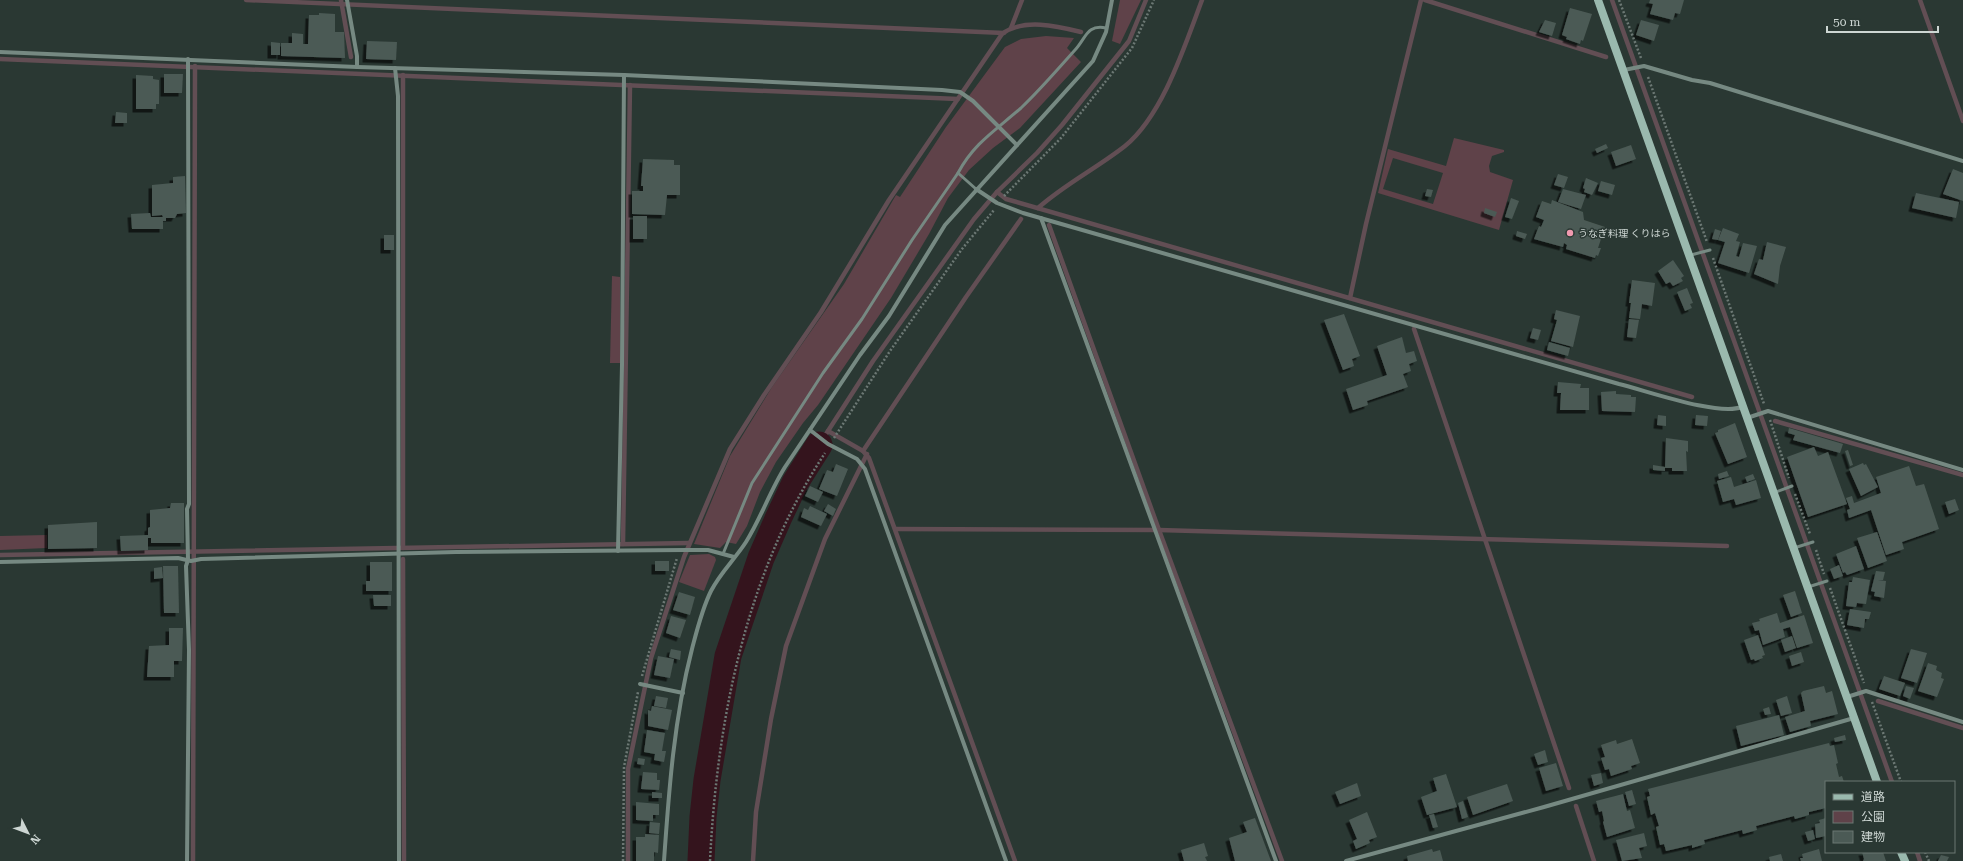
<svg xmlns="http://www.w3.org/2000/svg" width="1963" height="861" font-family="'Roboto Serif','Noto Sans JP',serif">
	<defs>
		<filter id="shadow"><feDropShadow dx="-3.5" dy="3.5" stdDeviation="0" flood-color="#0009"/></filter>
	</defs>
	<rect width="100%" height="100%" fill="#2a3833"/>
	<!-- green -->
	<g fill="#5f4249" fill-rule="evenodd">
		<path d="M1120,0H1141L1120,44L1112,41Z"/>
		<path d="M1046,36L1074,38L1067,48L1081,62L1020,128L993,148L969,170L948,198L929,234L891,298L818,405L803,423L776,462L760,492L747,526L736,544L726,542L720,548L694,544L730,456L772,387L844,284L896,195L900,197L946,127L1005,47L1021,39Z"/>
		<path d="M1454,138L1504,150V152L1492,156L1489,166L1490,172L1513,180L1499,230L1378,193L1388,149L1446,166ZM1393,158L1443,173L1433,204L1383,189Z"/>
		<path d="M612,276L620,277V363H610Z"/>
		<path d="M47,535V548L0,550V536Z"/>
		<path d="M709,554L715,557L716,560L704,591L679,582L690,555Z"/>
	</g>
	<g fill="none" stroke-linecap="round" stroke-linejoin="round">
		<!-- stream -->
		<g stroke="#624e54" stroke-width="4.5">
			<path d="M246,0L1004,33"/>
			<path d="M341,0L351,57"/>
			<path d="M1425,0L1606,57"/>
			<path d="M1612,0L1892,782"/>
			<path d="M1920,0L1963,121"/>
			<path d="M1011,28L1022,0"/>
			<path d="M0,59L958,99"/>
			<path d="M997,192L1006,199L1692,397"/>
			<path d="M1038,208C1065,184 1097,168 1125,146C1163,115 1185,45 1202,0"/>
			<path d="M1049,225L1159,530L1282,861"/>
			<path d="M1350,298L1366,224L1421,0"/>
			<path d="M1414,329L1569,788"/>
			<path d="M1775,421L1963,475"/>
			<path d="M828,431L863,451L869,458L1015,861"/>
			<path d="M819,445L873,361L974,219L997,192L1037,153L1062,125L1129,41L1146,0"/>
			<path d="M863,451L966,297L1021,219"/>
			<path d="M895,529L1159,530L1727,546"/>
			<path d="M623,544L630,85"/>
			<path d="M403,548V75"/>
			<path d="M0,555L689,543"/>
			<path d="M403,559L404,861"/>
			<path d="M1878,701L1963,728"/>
			<path d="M1576,806L1594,861"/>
			<path d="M1917,852L1920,861"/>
			<path d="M193,861L195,66"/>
			<path d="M628,861V769L651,658L684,557L730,449L764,395L821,312L889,200L1002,34C1023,18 1057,26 1081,32"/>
			<path d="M753,861L756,812L771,719L786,646L825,539L867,454"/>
		</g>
		<!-- river -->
		<path stroke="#34141d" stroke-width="27" d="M701,861L703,817L707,780L728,656L761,558L778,519L795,483L819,445"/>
	</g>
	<!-- building -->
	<g fill="#4b5a55" filter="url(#shadow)">
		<path d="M1650,0H1684L1680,14L1675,13L1673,20L1650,14L1653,4L1649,3Z"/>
		<path d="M1570,8L1592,14L1583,41L1581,40L1580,44L1566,39L1567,37L1562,35Z"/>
		<path d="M319,13L335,14V32H344L345,58L281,56V43H292V33L303,34V44H308L309,15H319Z"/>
		<path d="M1545,20L1556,23L1552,36L1539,32Z"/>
		<path d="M1641,20L1659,25L1654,41L1636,35Z"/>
		<path d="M367,41L397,42L396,60L366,59Z"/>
		<path d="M271,42L280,43V55H271Z"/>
		<path d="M164,74H183L182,93H164Z"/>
		<path d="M136,75L153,76V79L159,80V104H156V109H136Z"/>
		<path d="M116,112L127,113V123H115Z"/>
		<path d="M1606,144L1608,148L1597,153L1595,149Z"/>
		<path d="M1631,145L1636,159L1616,166L1611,152Z"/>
		<path d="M643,159L674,160V165H680V195H667L665,215L632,214V191H643V186H641Z"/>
		<path d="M1953,169L1963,173V201L1943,194Z"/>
		<path d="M1558,174L1568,177L1564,188L1554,185Z"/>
		<path d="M185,176L186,213L177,214L175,218H166V221H163V229H132L131,214L150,213L151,217H163L162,215L152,216V185L173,183V177Z"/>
		<path d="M1586,178L1598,183L1592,195L1584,192L1585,189L1583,188Z"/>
		<path d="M1601,181L1615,185L1612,195L1598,191Z"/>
		<path d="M1427,189L1433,190L1431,197L1425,196Z"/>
		<path d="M1563,189L1586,195L1581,209L1558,202Z"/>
		<path d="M1916,193L1959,202L1956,218L1912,208Z"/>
		<path d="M1511,198L1519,201L1512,219L1505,217Z"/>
		<path d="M1552,200L1583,212L1584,220L1605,227L1598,248H1601L1598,256L1596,255L1595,258L1566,249L1567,245L1564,243L1563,247L1534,239L1539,226L1541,227L1544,220L1536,217L1542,201L1551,204Z"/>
		<path d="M1485,208L1497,212L1495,217L1484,213Z"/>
		<rect x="633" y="216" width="14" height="23"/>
		<path d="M1723,228L1739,234L1736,241L1740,242L1736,256L1739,257L1743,243L1757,246L1749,273L1718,263L1725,242L1718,240Z"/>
		<path d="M1715,229L1721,231L1718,240L1712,239Z"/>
		<path d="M1517,231L1527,234L1525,239L1516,236Z"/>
		<rect x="384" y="235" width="10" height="15"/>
		<path d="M1767,242L1786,247L1780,266L1778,284L1754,274L1759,259L1763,260Z"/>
		<path d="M1673,260L1684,276L1681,278L1683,281L1673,286L1670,282L1666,284L1658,271Z"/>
		<path d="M1632,280L1655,283L1652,306L1642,304L1640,319L1629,318L1631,303H1629Z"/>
		<path d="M1687,288L1693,303L1690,304L1692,308L1685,311L1677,292Z"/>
		<path d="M1556,310L1580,316L1573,347L1551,341L1557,320L1554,319Z"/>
		<path d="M1344,314L1360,356L1352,359L1354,366L1343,370L1324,320Z"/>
		<path d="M1629,319L1639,320L1636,338L1627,337Z"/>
		<path d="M1533,328L1541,330L1538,340L1530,338Z"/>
		<path d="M1402,337L1406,353L1414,351L1417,361L1409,364L1411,371L1403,374L1408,387L1367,401L1368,405L1353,410L1346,389L1387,375L1377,346Z"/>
		<path d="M1549,342L1570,348L1568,356L1547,350Z"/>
		<path d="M1558,382L1581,384L1580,388H1589V410H1560L1561,393H1557Z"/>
		<path d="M1616,391V394L1631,395V397H1636L1635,412L1602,411L1601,392Z"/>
		<path d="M1658,415L1666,416V426L1657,425Z"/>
		<path d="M1696,415L1708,416L1707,426L1695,425Z"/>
		<path d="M1735,423L1747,457L1728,464L1715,433L1718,432V430Z"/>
		<path d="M1789,428L1843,444L1840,453L1793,440L1795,435L1788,433Z"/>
		<path d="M1666,438L1688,441V452L1686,451L1687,471H1672V468H1665Z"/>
		<path d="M1814,447L1818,456L1828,452L1847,504L1808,517L1787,457Z"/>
		<path d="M1848,450L1853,465L1850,466L1845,451Z"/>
		<path d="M1863,463L1864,465L1866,464L1878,487L1861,496L1849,469Z"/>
		<path d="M836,464L848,469L837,496L819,489L827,470L833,472Z"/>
		<path d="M1653,465L1665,467V471L1653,470Z"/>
		<path d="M1909,466L1916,486L1924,484L1939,529L1902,542L1904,549L1886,555L1871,510L1849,518L1847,510L1850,509L1846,498L1852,496L1854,503L1881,493L1876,477Z"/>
		<path d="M1727,471L1729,476L1719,479L1718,474Z"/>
		<path d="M1753,474L1755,479L1747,482L1745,477Z"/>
		<path d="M1731,477L1734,487L1756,480L1761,498L1736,505L1734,499L1723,502L1717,481Z"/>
		<path d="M810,486L823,492L818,502L805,496Z"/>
		<path d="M1955,499L1959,510L1949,514L1945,502Z"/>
		<path d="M171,503H184V543H151V538H148V550L121,551L120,536L148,535V528L150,527V510L170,508Z"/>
		<path d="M828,504L836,509L833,516L824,511Z"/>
		<path d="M810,506L827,514L821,526L801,517L804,508L808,510Z"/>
		<path d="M97,522V548L48,549V525Z"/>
		<path d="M1877,532L1887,561L1868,568L1857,538Z"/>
		<path d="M1856,546L1864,569L1847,575L1845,572L1843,573L1836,554Z"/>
		<rect x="655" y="561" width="14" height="10"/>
		<path d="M370,562H392V591H366V581H370Z"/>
		<path d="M1839,565L1843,576L1834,579L1830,569Z"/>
		<path d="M163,566H178L179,613H164Z"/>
		<path d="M162,567L163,578L154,579V568Z"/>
		<path d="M1876,571L1885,572L1883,580H1878L1886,581L1884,598L1874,596L1875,592L1871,591Z"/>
		<path d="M1853,577L1870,580L1866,604L1857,603L1856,607L1846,606L1849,582H1852Z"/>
		<path d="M1795,591L1802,613L1791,617L1783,595Z"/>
		<path d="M679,592L695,597L690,615L673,610Z"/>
		<path d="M373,595H391V606H374Z"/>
		<path d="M1850,609L1871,612L1869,619H1865L1864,628L1847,625Z"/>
		<path d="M1777,613L1780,623L1804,615L1813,643L1797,648L1790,627L1783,629L1785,637L1763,645L1759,630L1755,631L1752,623L1760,621L1759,619Z"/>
		<path d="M671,616L686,620L680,638L666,633Z"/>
		<path d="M169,628H183L182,661H174V677H147L149,646L169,645Z"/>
		<path d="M1758,635L1765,655L1762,656L1763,658L1755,661L1754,659L1751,660L1744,640Z"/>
		<path d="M1792,636L1796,648L1785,652L1781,640Z"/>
		<path d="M671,649L681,651L680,660L669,657Z"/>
		<path d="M1911,649L1927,653L1917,683L1901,678Z"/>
		<path d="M1801,652L1804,662L1792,666L1789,656Z"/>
		<path d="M658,656L674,659L670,678L654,675Z"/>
		<path d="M1928,663L1937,666L1936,670L1942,673L1941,678L1944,679L1937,697L1918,691Z"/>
		<path d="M1884,676L1905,683L1900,696L1879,689Z"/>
		<path d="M1824,686L1826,693L1832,691L1838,714L1810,721L1811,726L1790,732L1785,717L1805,711L1801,693L1803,691Z"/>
		<path d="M1906,686L1914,688L1910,699L1903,696Z"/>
		<path d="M656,696L668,698L666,708L654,706Z"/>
		<path d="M1787,696L1792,713L1781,716L1776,700Z"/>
		<path d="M652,706L672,710L668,730L648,726V710L651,711Z"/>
		<path d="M1769,707L1771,714L1765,715L1763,709Z"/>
		<path d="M1779,715L1784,735L1741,746L1736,726Z"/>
		<path d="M647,730L665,733L662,751H666L664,762L654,760L655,754L644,752Z"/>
		<path d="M1845,735L1846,740L1835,742L1834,738Z"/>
		<path d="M1632,739L1640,763L1631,766L1632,769L1611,776L1609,769L1605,770L1601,758L1605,757L1601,745L1616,740L1617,744Z"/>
		<path d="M1829,743L1830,746L1834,745L1838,763L1836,764L1839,777L1842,776L1844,782H1826V808L1809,812V815L1795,819L1794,816L1756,826L1757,830L1743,834L1742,830L1704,840L1705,844L1692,848V845L1666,851L1664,844L1660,845L1656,827L1659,826L1655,813L1651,815L1647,797L1650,796L1648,789Z"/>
		<path d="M1545,750L1548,762L1538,765L1534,754Z"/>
		<path d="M638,758L645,759L644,765L637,764Z"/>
		<path d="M1556,763L1563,786L1546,791L1539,768Z"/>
		<path d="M643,772L657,773V780H660L659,790L641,789Z"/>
		<path d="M1601,773L1603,783L1594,786L1591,775Z"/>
		<path d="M1446,774L1457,807L1427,815L1421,797L1437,791L1433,778Z"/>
		<path d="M1357,783L1361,796L1340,804L1335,792Z"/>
		<path d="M1507,784L1513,801L1473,815L1467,797Z"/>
		<path d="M1632,790L1636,804L1629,806L1625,792Z"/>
		<path d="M652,792L662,793V798H652Z"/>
		<path d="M1623,794L1627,811L1630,810L1635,828L1607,837L1603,822L1604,821L1602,811L1599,812L1596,801Z"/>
		<path d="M1463,801L1468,817L1462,819L1458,803Z"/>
		<path d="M636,802L659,804V815H653V821L636,820Z"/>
		<path d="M1367,812L1377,837L1369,840L1370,843L1356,849L1353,841L1357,839L1349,820Z"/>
		<path d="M1434,814L1438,827L1433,828L1429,815Z"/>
		<path d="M1255,818L1271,861H1235L1229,838L1247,832L1243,822Z"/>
		<path d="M1826,818V836L1816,838L1815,824L1820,823L1819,820Z"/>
		<path d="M650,822L660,823L659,834L649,833Z"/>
		<path d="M1813,830L1815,839L1808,841L1805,832Z"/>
		<path d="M1644,833L1647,846L1639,848L1642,858L1622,861L1616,840Z"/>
		<path d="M645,834L659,835L658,853L654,852V861H636V837H645Z"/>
		<path d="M1204,843L1208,856L1205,857L1207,861H1184L1181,850Z"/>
		<path d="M1432,849L1433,852L1440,850L1443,861H1408L1407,856Z"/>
		<path d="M1819,849L1822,861H1801L1800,858H1803L1802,854Z"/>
		<path d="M1862,852H1883L1886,861H1863L1864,859Z"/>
		<path d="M1781,854L1783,861H1770L1769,857Z"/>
		<path d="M1941,855L1949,857L1947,861H1938Z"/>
	</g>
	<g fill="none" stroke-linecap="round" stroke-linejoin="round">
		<!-- path -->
		<g stroke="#6c7874" stroke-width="2.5" stroke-dasharray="2 2" stroke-linecap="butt">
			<path d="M1619,0L1641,58"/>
			<path d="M1648,77L1707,242"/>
			<path d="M1004,196L1061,138L1132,48L1154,0"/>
			<path d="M1713,258L1764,404"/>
			<path d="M1770,420L1789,478"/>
			<path d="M834,438L890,351L962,249L994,210"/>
			<path d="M1795,494L1810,534"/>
			<path d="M1816,550L1824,574"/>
			<path d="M1830,588L1864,683"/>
			<path d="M642,676L677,558"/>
			<path d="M1872,702L1901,782"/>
			<path d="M1925,852L1929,861"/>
			<path d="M623,861L624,767L638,692"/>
			<path d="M710,861C717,719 746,573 825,453"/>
		</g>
		<!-- lane -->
		<g stroke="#768982" stroke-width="3">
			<path d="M976,189L958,173C974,143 996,130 1021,108C1040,90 1057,70 1075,50C1086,38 1087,24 1106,28"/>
			<path d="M1691,255L1710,250"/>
			<path d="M1776,492L1792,486"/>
			<path d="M1794,548L1813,542"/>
			<path d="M723,554L752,483L823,373L862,319L912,240L958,173"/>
			<path d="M1808,587L1827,581"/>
		</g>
		<!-- street -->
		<g stroke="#768982" stroke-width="4">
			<path d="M347,0L357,56V67"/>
			<path d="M0,52L357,67L624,75L942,90L960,92L973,101L1017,145"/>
			<path d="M395,68L398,96L399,861"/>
			<path d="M1624,70L1644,66L1692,80L1710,83L1963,161"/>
			<path d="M976,189L997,203L1023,213L1619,384C1648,391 1717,416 1742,407"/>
			<path d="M1041,218L1276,861"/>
			<path d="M1747,418L1768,411L1963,470"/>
			<path d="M810,430L828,444L857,459L865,469L1006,861"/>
			<path d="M618,551L622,365L624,75"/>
			<path d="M0,562L178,558L191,561L201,559L456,552L684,550H708L734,557"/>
			<path d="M640,684L683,693"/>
			<path d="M1847,697L1866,691L1963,722"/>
			<path d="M187,861L189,650L186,566L188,560L187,509L189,504L188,59"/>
			<path d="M664,861C669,789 674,719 692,649C697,630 702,609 711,591C720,573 735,559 746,542C761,518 770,491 785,467L860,355L889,316L945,225L1093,61L1106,32L1112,0"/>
			<path d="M1346,861L1544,807L1854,718"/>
		</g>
		<!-- secondary -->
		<g stroke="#9ab9ae" stroke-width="8">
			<path d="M1598,0L1877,782"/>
			<path d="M1901,852L1905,861"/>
		</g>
	</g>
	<!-- markers -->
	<circle fill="#f19ab0" stroke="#2a3833" stroke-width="1.5" cx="1570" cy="233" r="4"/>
	<g text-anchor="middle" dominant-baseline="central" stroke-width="3" stroke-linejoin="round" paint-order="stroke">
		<!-- poi labels -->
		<g font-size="10" fill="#cdd6d3" stroke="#2a3833" text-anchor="start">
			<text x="1578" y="233">うなぎ料理 くりはら</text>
		</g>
	</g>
	<!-- legend -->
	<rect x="1825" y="781" width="130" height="72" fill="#2a3833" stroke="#6b7773"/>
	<rect x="1833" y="794" width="20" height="6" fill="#9ab9ae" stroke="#6b7773"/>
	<text x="1861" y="801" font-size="12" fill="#cdd6d3">道路</text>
	<rect x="1833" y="811" width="20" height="12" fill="#5f4249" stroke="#6b7773"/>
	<text x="1861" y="821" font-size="12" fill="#cdd6d3">公園</text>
	<rect x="1833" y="831" width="20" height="12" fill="#4b5a55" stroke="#6b7773"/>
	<text x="1861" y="841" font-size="12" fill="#cdd6d3">建物</text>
	<!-- north arrow -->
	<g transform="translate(28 833) rotate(132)" stroke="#2a3833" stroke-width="3" paint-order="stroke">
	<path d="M0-3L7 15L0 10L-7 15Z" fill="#cdd6d3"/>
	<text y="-6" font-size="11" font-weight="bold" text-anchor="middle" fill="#cdd6d3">N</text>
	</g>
	<!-- scale -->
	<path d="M1827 26v6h111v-6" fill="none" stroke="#cdd6d3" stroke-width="2"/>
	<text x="1833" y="26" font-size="12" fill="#cdd6d3" stroke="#2a3833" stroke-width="3" paint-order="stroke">50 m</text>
</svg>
